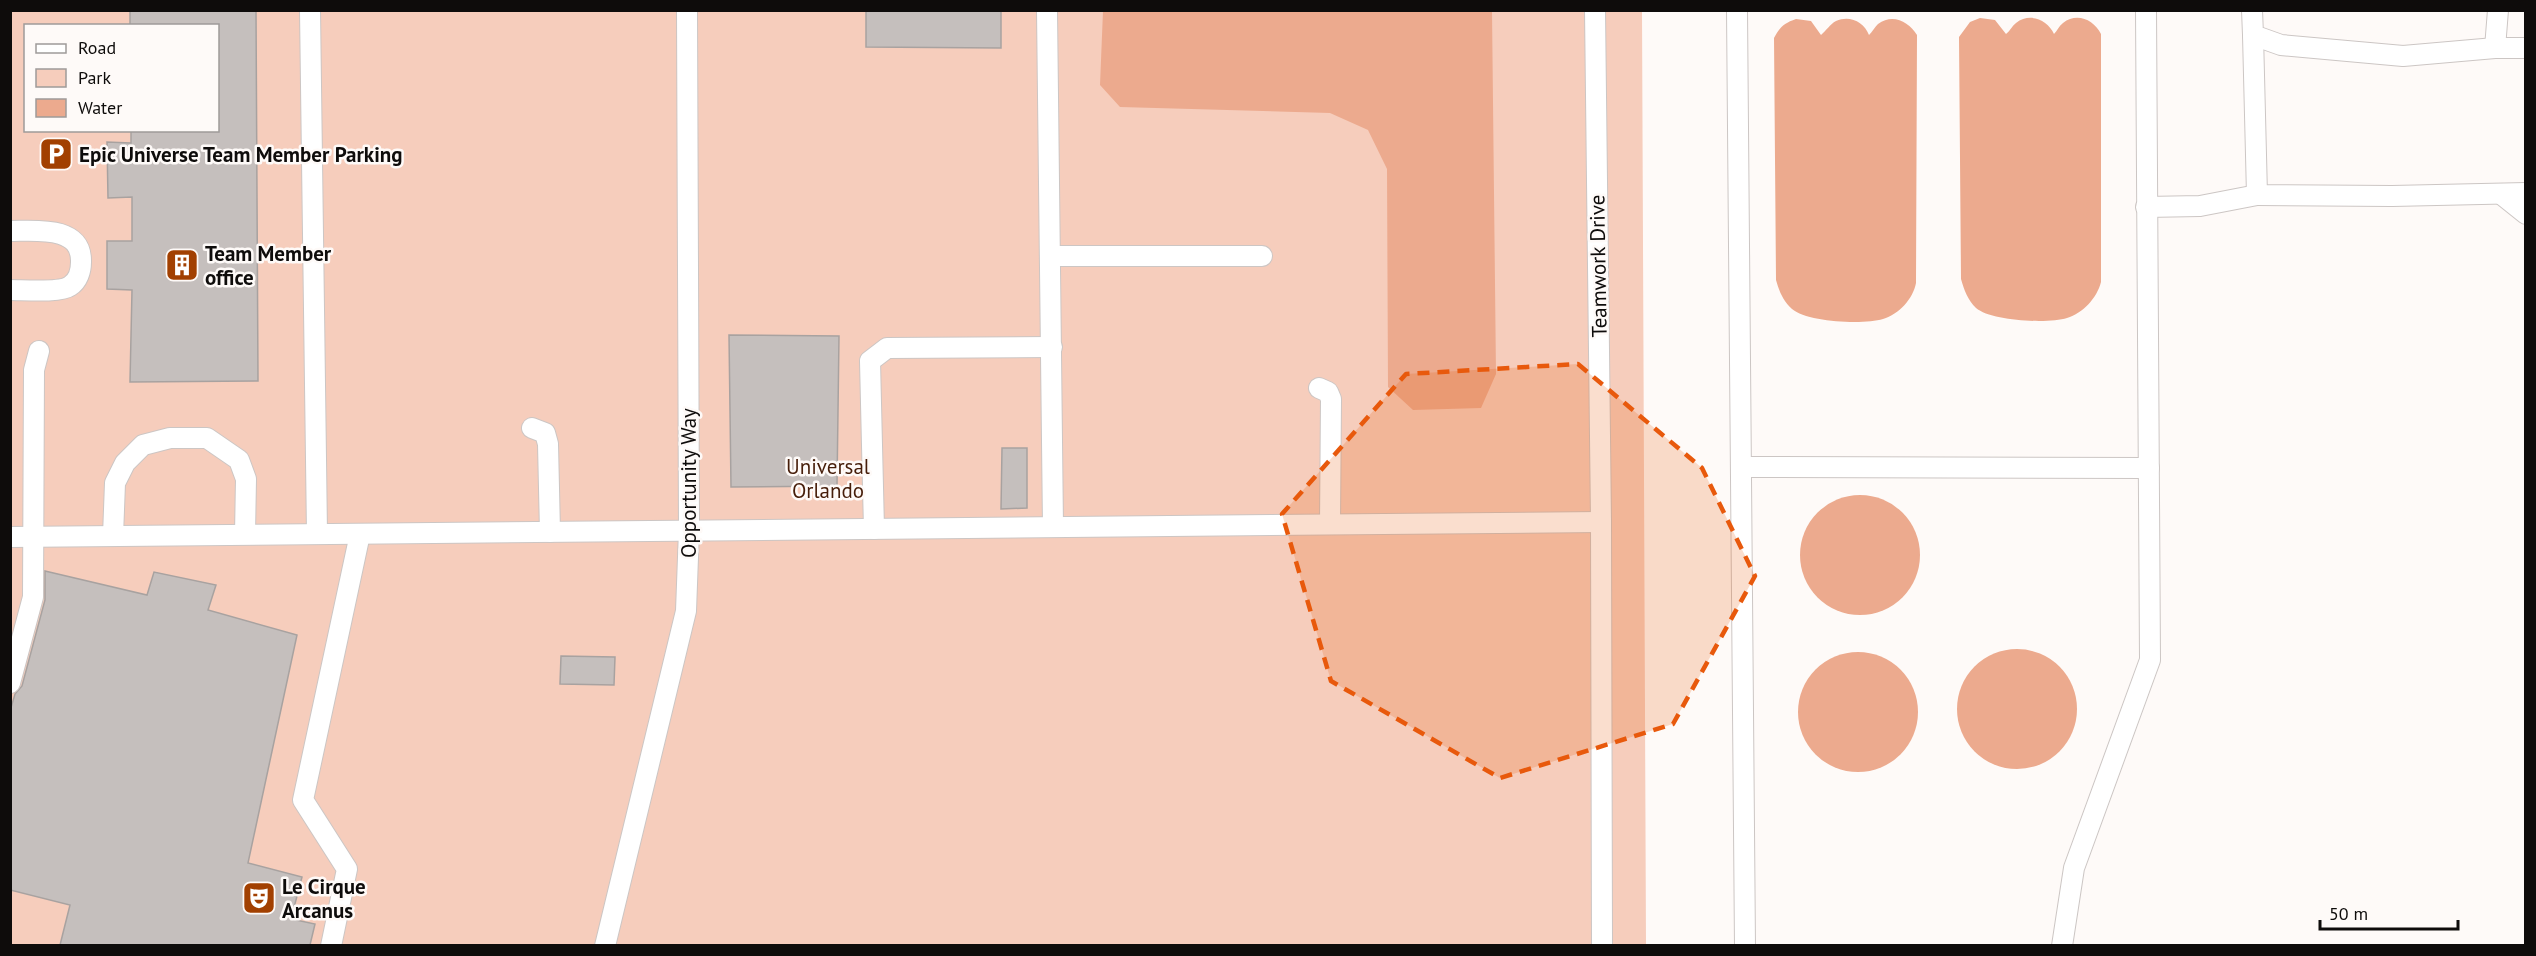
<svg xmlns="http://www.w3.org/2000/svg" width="2536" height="956" font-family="'PT Sans',sans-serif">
	<rect width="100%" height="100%" fill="#fefaf8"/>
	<!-- green -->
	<path fill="#f6cdbc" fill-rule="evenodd" d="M11,11H1642L1646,945H11ZM26,26H218V130H26Z"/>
	<!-- water -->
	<g fill="#ecaa8e">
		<path d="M1103,11H1492L1496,374L1481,408L1413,410L1388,387L1387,169L1368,130L1330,113L1120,107L1100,85Z"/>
		<path d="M1980,18L1995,20L2006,34C2010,31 2012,26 2016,23C2030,12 2048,20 2054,34C2057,31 2059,26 2063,23C2077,12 2094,20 2101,34V282C2097,298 2083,313 2067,318C2048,324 1991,321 1976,308C1968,300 1964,290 1961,279L1959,37L1970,22Z"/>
		<path d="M1796,19L1811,21L1821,35C1826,31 1830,24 1836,21C1850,15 1864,22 1869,35C1872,32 1875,27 1878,24C1893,13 1909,22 1917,35L1916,283C1913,299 1899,314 1883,319C1863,325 1807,322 1792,309C1783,301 1779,291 1776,280L1774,38C1779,28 1784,23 1796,19Z"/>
		<circle cx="1860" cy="555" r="60"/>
		<circle cx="2017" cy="709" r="60"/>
		<circle cx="1858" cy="712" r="60"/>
	</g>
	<!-- building -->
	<g fill="#c5bfbd" stroke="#a8a2a0" stroke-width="1.5">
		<path d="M130,10H256L258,381L130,382L132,290L107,289V241H132V197L108,198L107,142L131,143V130H218V26H130Z"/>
		<path d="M866,10H1001V48L866,47Z"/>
		<path d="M729,335L839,336L837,486L731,487Z"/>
		<path d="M1002,448H1027V508L1001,509Z"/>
		<path d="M45,571L147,595L154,572L216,585L208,610L297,635L248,863L302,877L291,919L315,924L310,945H60L70,905L10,890V711L15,694L22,686L45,600Z"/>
		<path d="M561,656L615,657L614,685L560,684Z"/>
	</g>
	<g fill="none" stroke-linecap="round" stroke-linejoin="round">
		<defs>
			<g id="minor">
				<path d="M310,10L317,534"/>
				<path d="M1047,10L1053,527"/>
				<path d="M1595,10L1601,522L1602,946"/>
				<path d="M1737,10L1745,946"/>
				<path d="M2252,10L2253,35L2281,45L2403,56L2495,48"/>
				<path d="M2498,10L2495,48H2526"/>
				<path d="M2253,35L2257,195L2392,196L2526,193"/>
				<path d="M2501,194L2526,214"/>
				<path d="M2146,207L2200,206L2257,195"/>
				<path d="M10,231C35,231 82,225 81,262C81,271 78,281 70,286C60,293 24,290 10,290"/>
				<path d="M1050,256H1262"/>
				<path d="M1319,388L1328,392L1331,399L1330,524"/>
				<path d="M532,428L545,433L548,444L550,532"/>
				<path d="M1741,467L2149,468"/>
				<path d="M874,529L870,361L887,348L1052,347"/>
				<path d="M113,536L115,483L125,463L143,445L170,438H207L239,460L246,479L245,534"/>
				<path d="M10,537L1601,522"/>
				<path d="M10,683L33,597L34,370L39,351"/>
				<path d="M331,946L347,869L303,800L360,534"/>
				<path d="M605,946L686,611L689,530L687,10"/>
				<path d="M2062,946L2074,868L2150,660L2146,10"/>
			</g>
		</defs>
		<!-- minor casing -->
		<use href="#minor" stroke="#ccc6c4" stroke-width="22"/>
		<!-- path -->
		<path stroke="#8f8c8b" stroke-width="3" stroke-dasharray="3 4.5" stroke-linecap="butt" d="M10,363V477"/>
		<!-- minor -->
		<use href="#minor" stroke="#fff" stroke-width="20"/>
	</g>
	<!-- marked area -->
	<path fill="#e8590c" fill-opacity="0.2" stroke="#e8590c" stroke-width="4.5" stroke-dasharray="12 8" stroke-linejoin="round" d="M1578,364L1702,468L1755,576L1673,724L1500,778L1331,681L1282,514L1406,374Z"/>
	<!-- icons -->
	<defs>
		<symbol id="parking-square" viewBox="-11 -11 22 22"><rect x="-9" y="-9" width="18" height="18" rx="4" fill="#a24001" stroke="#fefaf8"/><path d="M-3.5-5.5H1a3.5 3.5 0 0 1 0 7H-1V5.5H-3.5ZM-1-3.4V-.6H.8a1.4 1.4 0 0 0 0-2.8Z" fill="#fff"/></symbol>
		<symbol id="building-square" viewBox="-11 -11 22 22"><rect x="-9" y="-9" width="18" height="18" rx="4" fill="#a24001" stroke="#fefaf8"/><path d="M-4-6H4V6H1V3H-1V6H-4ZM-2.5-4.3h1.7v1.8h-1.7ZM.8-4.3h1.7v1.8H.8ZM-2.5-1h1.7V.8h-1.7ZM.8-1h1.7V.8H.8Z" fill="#fff"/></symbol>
		<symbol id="theatre-square" viewBox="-11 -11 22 22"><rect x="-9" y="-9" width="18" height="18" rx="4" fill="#a24001" stroke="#fefaf8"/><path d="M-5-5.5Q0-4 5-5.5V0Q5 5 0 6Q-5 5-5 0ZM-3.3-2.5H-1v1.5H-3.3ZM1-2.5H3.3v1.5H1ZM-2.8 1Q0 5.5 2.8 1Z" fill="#fff"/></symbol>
	</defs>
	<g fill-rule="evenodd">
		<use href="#parking-square" x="37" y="135" width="38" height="38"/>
		<use href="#building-square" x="163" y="246" width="38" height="38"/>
		<use href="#theatre-square" x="240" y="879" width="38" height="38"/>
	</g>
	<g text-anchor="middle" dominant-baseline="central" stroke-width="5" stroke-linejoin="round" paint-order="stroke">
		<!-- poi labels -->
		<g font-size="21" font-weight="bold" fill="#0e0c0b" stroke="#fefaf8" text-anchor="start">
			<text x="79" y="154">Epic Universe Team Member Parking</text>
			<text x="205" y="253">Team Member<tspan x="205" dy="24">office</tspan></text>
			<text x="282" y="886">Le Cirque<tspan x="282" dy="24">Arcanus</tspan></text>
		</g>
		<!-- street labels -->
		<g font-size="21" fill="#0e0c0b" stroke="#fefaf8">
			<text transform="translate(1598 266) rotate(-91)">Teamwork Drive</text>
			<text transform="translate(688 483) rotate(-90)">Opportunity Way</text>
		</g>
		<!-- park labels -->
		<g font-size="21" fill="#461d09" stroke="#fefaf8">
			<text x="828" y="466">Universal<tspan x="828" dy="24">Orlando</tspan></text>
		</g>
	</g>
	<!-- border -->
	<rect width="2536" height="956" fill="none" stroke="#0e0c0b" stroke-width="24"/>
	<!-- legend -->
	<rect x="24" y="24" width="195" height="108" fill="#fefaf8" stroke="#9e9b99" stroke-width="1.5"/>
	<rect x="36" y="44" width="30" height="9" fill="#ffffff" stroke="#9e9b99" stroke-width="1.5"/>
	<text x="78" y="54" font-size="18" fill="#0e0c0b">Road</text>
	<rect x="36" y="69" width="30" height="18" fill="#f6cdbc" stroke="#9e9b99" stroke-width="1.5"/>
	<text x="78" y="84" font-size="18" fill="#0e0c0b">Park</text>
	<rect x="36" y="99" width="30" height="18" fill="#ecaa8e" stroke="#9e9b99" stroke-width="1.5"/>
	<text x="78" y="114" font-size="18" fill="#0e0c0b">Water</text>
	<!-- scale -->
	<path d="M2320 920v9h138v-9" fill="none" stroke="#0e0c0b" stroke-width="3"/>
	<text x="2329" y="920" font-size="18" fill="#0e0c0b" stroke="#fefaf8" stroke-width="4.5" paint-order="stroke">50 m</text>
</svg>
